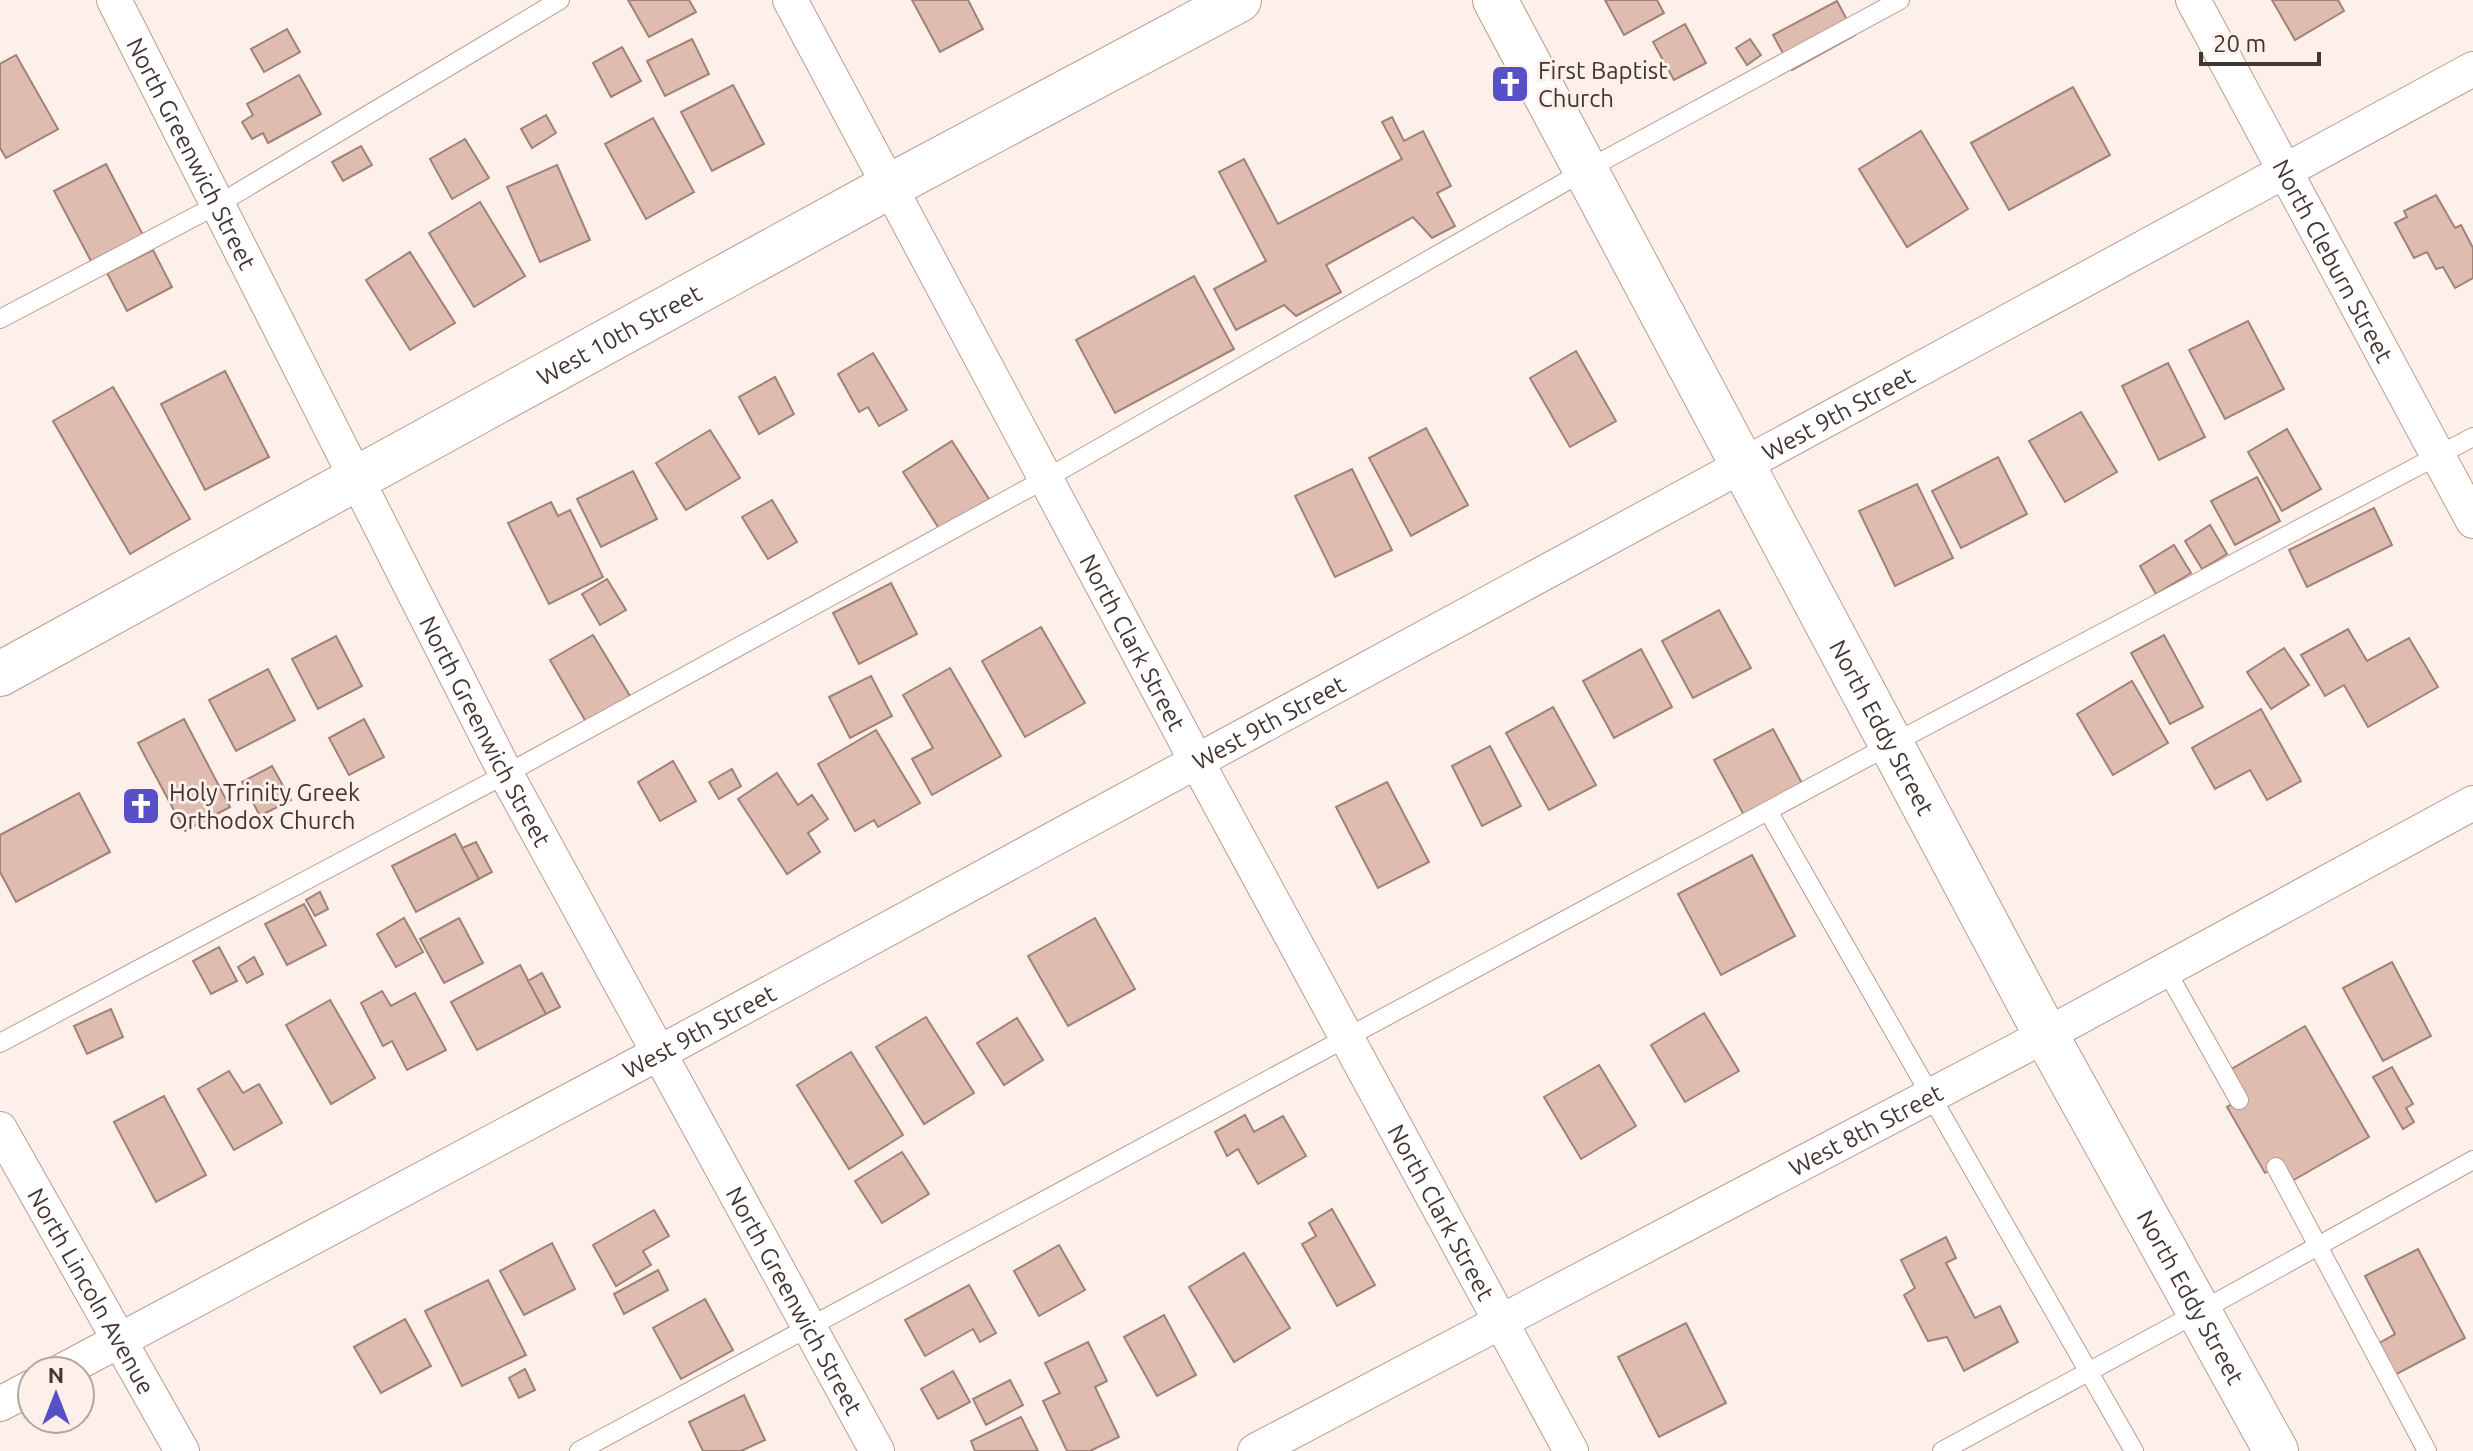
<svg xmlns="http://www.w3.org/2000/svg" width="2473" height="1451" font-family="Ubuntu,sans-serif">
	<rect width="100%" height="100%" fill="#fdefea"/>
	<!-- building -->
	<g fill="#debcb0" stroke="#a18276" stroke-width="2">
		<path d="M628,0H689L696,12L649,37Z"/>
		<path d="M912,0H968L983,29L940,52Z"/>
		<path d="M1605,0H1657L1664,13L1624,35Z"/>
		<path d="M2272,0H2338L2344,11L2295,40Z"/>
		<path d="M1837,1L1855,35L1792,70L1773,35Z"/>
		<path d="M1685,24L1706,63L1674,80L1653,42Z"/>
		<path d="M287,29L300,52L264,72L251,49Z"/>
		<path d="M692,39L709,74L665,96L647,61Z"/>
		<path d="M1750,39L1761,55L1747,65L1736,48Z"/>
		<path d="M622,47L641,81L611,97L593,63Z"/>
		<path d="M16,55L58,129L6,158L0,148V64Z"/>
		<path d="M299,75L321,114L268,143L263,133L252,139L242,122L253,115L247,104Z"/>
		<path d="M733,85L764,144L712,171L681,112Z"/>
		<path d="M2073,87L2110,155L2009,210L1971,143Z"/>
		<path d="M546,115L556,133L532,148L521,129Z"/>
		<path d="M1392,117L1404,141L1423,131L1451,186L1437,193L1455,226L1432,238L1413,217L1326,265L1341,292L1296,316L1284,305L1236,330L1214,289L1266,261L1219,172L1244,159L1278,224L1402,159L1382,122Z"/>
		<path d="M653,118L694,192L646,219L605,144Z"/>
		<path d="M1921,131L1968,209L1907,247L1859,169Z"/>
		<path d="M465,139L489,178L452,199L430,159Z"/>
		<path d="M361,146L372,165L343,181L332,162Z"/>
		<path d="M106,164L143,235L91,261L54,191Z"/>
		<path d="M557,165L590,240L540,262L507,187Z"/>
		<path d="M2436,195L2455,228L2461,225L2473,248V278L2455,288L2443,267L2436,269L2427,252L2414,258L2395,223L2407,217L2404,211Z"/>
		<path d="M480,202L525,276L474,307L429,233Z"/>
		<path d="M153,250L172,287L127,311L107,273Z"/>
		<path d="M410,252L455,323L410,350L366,280Z"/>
		<path d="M1194,276L1234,349L1115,413L1076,340Z"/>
		<path d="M2248,321L2284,389L2225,419L2189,350Z"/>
		<path d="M1576,351L1616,421L1570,447L1530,378Z"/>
		<path d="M873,353L907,410L879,426L868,407L859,412L838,374Z"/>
		<path d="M2168,363L2205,437L2159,460L2122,386Z"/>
		<path d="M225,371L269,457L205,490L161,404Z"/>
		<path d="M775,377L794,414L759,434L739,397Z"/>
		<path d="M113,387L190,519L130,554L53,421Z"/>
		<path d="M2081,412L2117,472L2065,502L2029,441Z"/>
		<path d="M1426,428L1468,505L1411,536L1369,458Z"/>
		<path d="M2287,429L2321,489L2282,511L2248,452Z"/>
		<path d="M710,430L740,478L686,510L656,463Z"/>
		<path d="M952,441L989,499L940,530L903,472Z"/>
		<path d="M1998,457L2027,514L1961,548L1932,491Z"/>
		<path d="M1352,469L1392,550L1335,577L1295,496Z"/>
		<path d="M633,471L657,519L601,547L577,499Z"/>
		<path d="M2257,477L2280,521L2235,545L2211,501Z"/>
		<path d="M1917,484L1953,558L1895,586L1859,511Z"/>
		<path d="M772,500L797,542L768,559L742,517Z"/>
		<path d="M551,502L558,516L570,510L603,577L549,604L508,523Z"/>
		<path d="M2374,508L2392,545L2307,587L2289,550Z"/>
		<path d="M2210,525L2227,554L2202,569L2185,541Z"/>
		<path d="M2174,545L2191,573L2156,594L2140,566Z"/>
		<path d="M607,579L626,610L600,625L582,594Z"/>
		<path d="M891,583L917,634L859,664L833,613Z"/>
		<path d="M1719,610L1751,668L1693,698L1662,641Z"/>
		<path d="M1041,627L1085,703L1025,737L982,661Z"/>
		<path d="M2348,629L2367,661L2409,638L2438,687L2368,727L2344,685L2325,696L2301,655Z"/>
		<path d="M593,635L630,696L586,722L550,660Z"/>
		<path d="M2164,635L2203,707L2170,724L2131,653Z"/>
		<path d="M336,636L362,686L318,709L292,659Z"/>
		<path d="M2284,648L2309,685L2271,709L2247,672Z"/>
		<path d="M1641,649L1672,707L1614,738L1583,681Z"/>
		<path d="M950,668L1001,756L932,795L912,759L933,748L903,695Z"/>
		<path d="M268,669L295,720L236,751L209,700Z"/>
		<path d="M871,676L892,716L850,738L829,697Z"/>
		<path d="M2132,681L2168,743L2113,775L2077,714Z"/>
		<path d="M1553,707L1596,785L1549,810L1506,733Z"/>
		<path d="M2261,709L2301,781L2267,800L2250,770L2215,789L2192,748Z"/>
		<path d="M184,719L230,807L185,831L138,743Z"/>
		<path d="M364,719L384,757L349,775L329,738Z"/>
		<path d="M1773,729L1804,787L1745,817L1714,760Z"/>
		<path d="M876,730L920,803L878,827L874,820L855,831L818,764Z"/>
		<path d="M1490,746L1521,806L1482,826L1452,766Z"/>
		<path d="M673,761L696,801L660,821L638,782Z"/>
		<path d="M272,766L291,800L260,816L242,782Z"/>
		<path d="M732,769L741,786L719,799L709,782Z"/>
		<path d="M777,773L798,805L812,795L828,819L808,833L820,852L787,874L738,799Z"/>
		<path d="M1387,782L1429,862L1378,888L1336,807Z"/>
		<path d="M79,793L110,852L16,902L0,872V835Z"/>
		<path d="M455,834L479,879L416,912L392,866Z"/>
		<path d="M476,842L492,872L479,879L462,848Z"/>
		<path d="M1752,855L1795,936L1721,975L1678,894Z"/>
		<path d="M320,892L328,909L315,916L306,900Z"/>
		<path d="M304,904L326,945L287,965L265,924Z"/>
		<path d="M404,918L423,952L396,967L377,934Z"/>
		<path d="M459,918L483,963L444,983L420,939Z"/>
		<path d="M1095,918L1135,989L1068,1026L1028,956Z"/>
		<path d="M219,947L237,981L211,994L193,961Z"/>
		<path d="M254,957L263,974L247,983L238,967Z"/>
		<path d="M2392,962L2431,1036L2383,1061L2343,988Z"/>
		<path d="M520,965L546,1014L477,1050L451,1002Z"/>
		<path d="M542,973L560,1007L546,1014L528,981Z"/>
		<path d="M382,991L391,1006L415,993L446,1050L407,1070L392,1041L383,1046L361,1003Z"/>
		<path d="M330,1000L375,1078L331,1104L286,1025Z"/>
		<path d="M111,1009L123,1037L87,1054L74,1026Z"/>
		<path d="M1704,1013L1739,1071L1685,1102L1651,1045Z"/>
		<path d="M926,1017L974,1093L924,1124L876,1047Z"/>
		<path d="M1017,1018L1043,1060L1004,1085L977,1043Z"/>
		<path d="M2305,1026L2369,1137L2292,1181L2282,1163L2265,1173L2227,1107L2243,1098L2228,1071Z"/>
		<path d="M851,1052L903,1135L849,1169L797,1085Z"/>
		<path d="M1599,1065L1636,1126L1581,1159L1544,1097Z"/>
		<path d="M2392,1067L2413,1104L2406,1108L2414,1122L2403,1129L2373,1077Z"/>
		<path d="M229,1071L243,1093L259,1084L282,1123L234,1150L198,1089Z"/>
		<path d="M164,1096L206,1175L156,1202L114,1122Z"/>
		<path d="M1245,1115L1254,1132L1283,1116L1306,1156L1258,1184L1238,1149L1227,1156L1215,1132Z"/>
		<path d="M902,1152L929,1194L882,1223L855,1181Z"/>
		<path d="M1332,1209L1375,1285L1337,1306L1302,1244L1316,1236L1309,1223Z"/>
		<path d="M654,1210L669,1236L643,1251L651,1265L616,1286L593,1245Z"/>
		<path d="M1946,1237L1956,1258L1946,1263L1975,1318L2000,1306L2018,1342L1964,1371L1947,1337L1928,1341L1904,1295L1915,1288L1901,1260Z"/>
		<path d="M552,1243L575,1289L524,1315L500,1271Z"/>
		<path d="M1059,1245L1085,1290L1039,1316L1014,1271Z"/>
		<path d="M2418,1249L2465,1338L2391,1377L2374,1346L2395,1334L2365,1276Z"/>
		<path d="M1244,1253L1290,1328L1234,1362L1189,1287Z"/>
		<path d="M658,1270L668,1290L624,1314L614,1294Z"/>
		<path d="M488,1280L526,1355L462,1386L425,1311Z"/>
		<path d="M969,1285L996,1333L980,1342L973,1329L925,1356L905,1320Z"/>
		<path d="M705,1299L733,1350L681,1379L653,1328Z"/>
		<path d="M1164,1315L1196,1375L1157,1396L1124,1337Z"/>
		<path d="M405,1319L431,1366L381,1393L354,1347Z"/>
		<path d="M1686,1323L1726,1403L1659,1437L1618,1357Z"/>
		<path d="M1088,1342L1107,1381L1095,1387L1119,1437L1090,1451H1067L1043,1401L1060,1393L1045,1363Z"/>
		<path d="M525,1369L535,1390L519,1398L509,1378Z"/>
		<path d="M953,1371L970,1402L938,1419L921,1389Z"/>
		<path d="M1010,1380L1023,1405L986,1425L973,1399Z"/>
		<path d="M744,1395L765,1440L741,1451H703L689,1422Z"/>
		<path d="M1021,1417L1038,1451H975L971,1441Z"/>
	</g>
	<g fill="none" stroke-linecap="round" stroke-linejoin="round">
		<defs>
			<g id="lane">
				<path d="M0,319L217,205L560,0"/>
				<path d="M1768,811L2134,1451"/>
				<path d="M2166,970L2239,1100"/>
				<path d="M0,1043L506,774L1047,478L1586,170L1900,0"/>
				<path d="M2276,1167L2427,1451"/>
				<path d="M579,1451L1890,745L2473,437"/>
				<path d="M1942,1451L2199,1312L2473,1160"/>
			</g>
			<g id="street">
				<path id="s1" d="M114,0L506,774L877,1451"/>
				<path id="s2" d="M790,0L1197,762L1571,1451"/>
				<path id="s3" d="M2193,0L2473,521"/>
				<path id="s4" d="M0,1129L182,1451"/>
				<path id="s5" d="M62,1371L659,1053L2473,69"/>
				<path d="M0,1404L32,1387"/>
				<path id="s6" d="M1255,1451L2046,1035L2473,803"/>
			</g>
			<g id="secondary">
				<path id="s7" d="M1495,0L2046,1035L2276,1451"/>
				<path id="s8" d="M0,674L890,186L1239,0"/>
			</g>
		</defs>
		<!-- lane casing -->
		<use href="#lane" stroke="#bc9b8f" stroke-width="20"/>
		<!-- street casing -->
		<use href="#street" stroke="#bc9b8f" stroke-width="36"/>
		<!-- secondary casing -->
		<use href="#secondary" stroke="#bc9b8f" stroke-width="46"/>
		<!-- lane -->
		<use href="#lane" stroke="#fff" stroke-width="18"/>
		<!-- street -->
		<use href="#street" stroke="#fff" stroke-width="34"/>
		<!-- secondary -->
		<use href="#secondary" stroke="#fff" stroke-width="44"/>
	</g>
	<!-- icons -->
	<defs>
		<symbol id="church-square" viewBox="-11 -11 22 22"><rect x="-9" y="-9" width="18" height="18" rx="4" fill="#5750c8" stroke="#fdefea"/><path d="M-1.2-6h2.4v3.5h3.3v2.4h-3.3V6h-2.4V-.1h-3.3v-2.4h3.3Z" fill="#fff"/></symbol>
	</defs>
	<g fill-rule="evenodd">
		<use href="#church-square" x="1488" y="62" width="44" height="44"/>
		<use href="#church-square" x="119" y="784" width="44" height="44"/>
	</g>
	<g text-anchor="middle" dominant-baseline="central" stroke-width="6" stroke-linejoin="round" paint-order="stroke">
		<!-- poi labels -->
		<g font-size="24" fill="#433530" stroke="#fdefea" text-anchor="start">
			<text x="1538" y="70">First Baptist<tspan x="1538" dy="28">Church</tspan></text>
			<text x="169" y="792">Holy Trinity Greek<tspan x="169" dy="28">Orthodox Church</tspan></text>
		</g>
		<!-- street labels -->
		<g font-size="24" fill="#433530" stroke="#fdefea">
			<text stroke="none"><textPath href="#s1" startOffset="172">North Greenwich Street</textPath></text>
			<text stroke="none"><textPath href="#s3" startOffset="296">North Cleburn Street</textPath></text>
			<text stroke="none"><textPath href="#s8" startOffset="706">West 10th Street</textPath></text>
			<text stroke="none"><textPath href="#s5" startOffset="2018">West 9th Street</textPath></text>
			<text stroke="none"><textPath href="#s2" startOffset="728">North Clark Street</textPath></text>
			<text stroke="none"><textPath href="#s5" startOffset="1370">West 9th Street</textPath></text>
			<text stroke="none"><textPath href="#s7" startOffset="824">North Eddy Street</textPath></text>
			<text stroke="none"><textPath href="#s1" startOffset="820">North Greenwich Street</textPath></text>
			<text stroke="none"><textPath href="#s5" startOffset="722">West 9th Street</textPath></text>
			<text stroke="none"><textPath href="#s6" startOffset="690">West 8th Street</textPath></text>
			<text stroke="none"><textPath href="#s2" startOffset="1376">North Clark Street</textPath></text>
			<text stroke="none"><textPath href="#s4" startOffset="186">North Lincoln Avenue</textPath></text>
			<text stroke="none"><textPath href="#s7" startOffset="1472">North Eddy Street</textPath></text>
			<text stroke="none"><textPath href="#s1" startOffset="1468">North Greenwich Street</textPath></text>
		</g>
	</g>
	<!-- north arrow -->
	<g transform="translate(56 1395)"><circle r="38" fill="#fdefea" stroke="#b3a5a0" stroke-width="2"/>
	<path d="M0-6L14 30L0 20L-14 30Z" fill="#5750c8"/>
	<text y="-12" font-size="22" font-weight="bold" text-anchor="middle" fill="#433530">N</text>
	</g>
	<!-- scale -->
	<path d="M2201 52v12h118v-12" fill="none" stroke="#433530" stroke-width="4"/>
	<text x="2213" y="52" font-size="24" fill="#433530" stroke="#fdefea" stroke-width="6" paint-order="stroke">20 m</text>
</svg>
